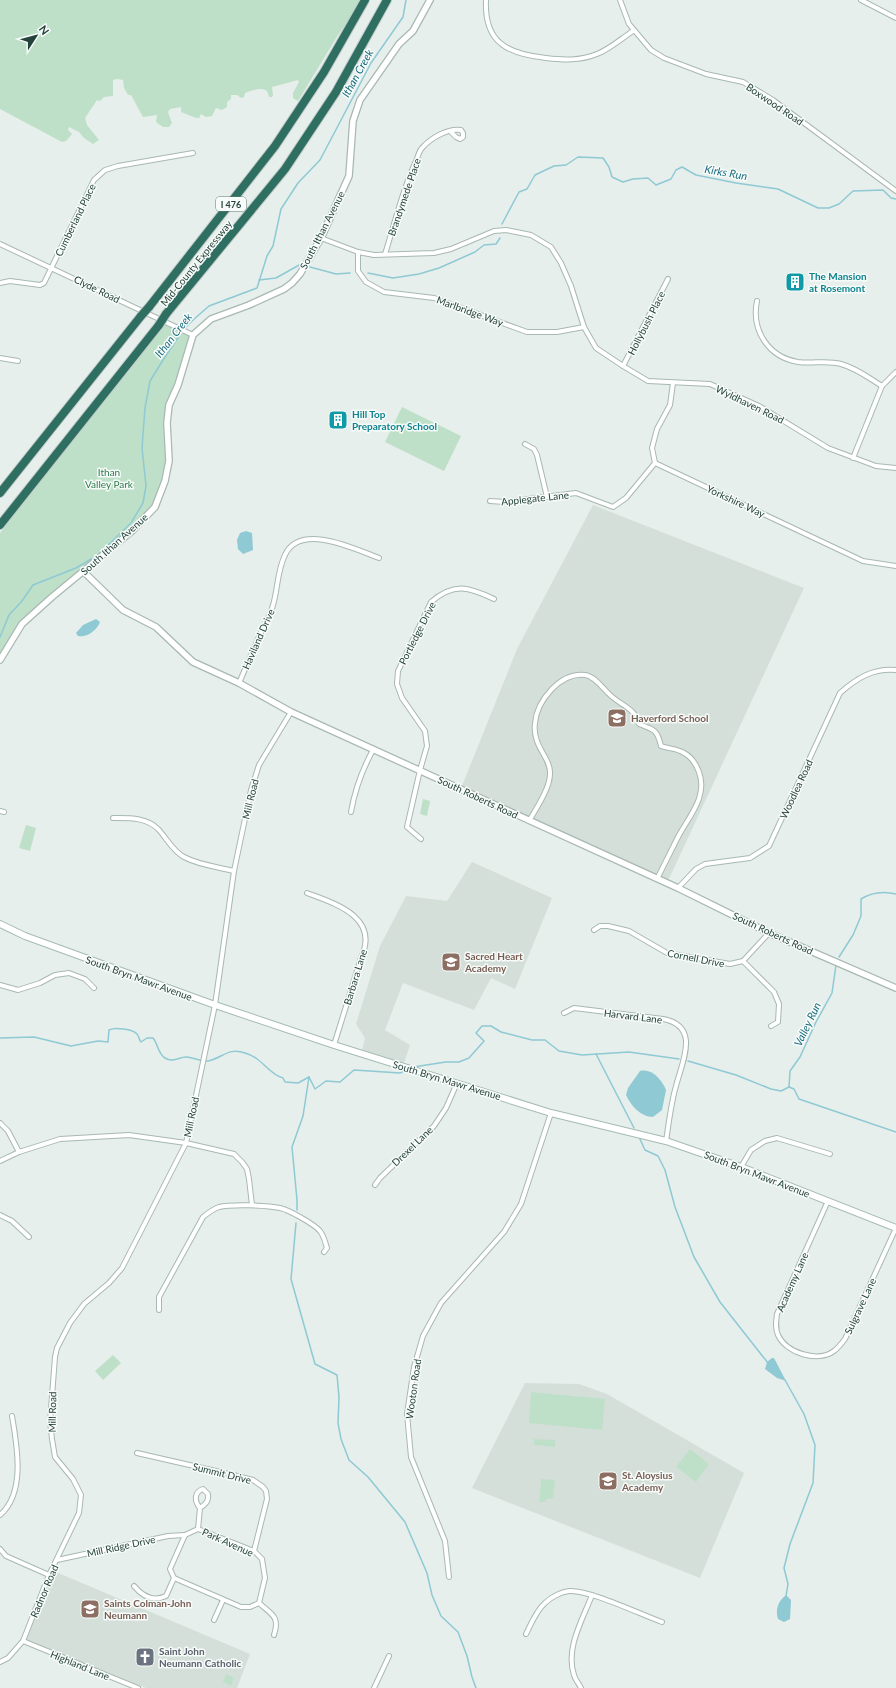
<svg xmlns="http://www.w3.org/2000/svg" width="896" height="1688" font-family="Lato,sans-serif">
	<rect width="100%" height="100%" fill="#e6efeb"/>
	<!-- built -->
	<g fill="#d4dfda">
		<path d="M593,505L804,588L668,881L462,786L517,649Z"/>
		<path d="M472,862L552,898L515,989L491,978L474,1010L403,983L385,1030L410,1045L404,1063L362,1051L365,1038L356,1024L380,946L406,896L447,901Z"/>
		<path d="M525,1383L579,1384L607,1394L744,1473L700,1578L472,1488Z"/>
		<path d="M56,1572L250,1654L237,1688H146L26,1640V1634Z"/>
	</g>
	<!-- green -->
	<g fill="#bfe0c8">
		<path d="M0,0H360L355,12L338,35L298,101L293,98V93L299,82L298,80L272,87L273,95L272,97H269L267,91C261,87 252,90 245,93L244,97L241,98L237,95H231V99L227,102V107L222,110L216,108L212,116L206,117L201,114L199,118H196L181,112V107L170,109L168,112L172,123L169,127H163L156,122L157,115L143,117L131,95H128L124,88L123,80L117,79L113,80V96L104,97L100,101L97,100L85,118L87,125L99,140L93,144L84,138L79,132L69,127L68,130L72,134L66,141L62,142L0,109Z"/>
		<path d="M163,318L193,335L169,405V461L155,507L132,531L22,624L0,660V533Z"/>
		<path d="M402,407L461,436L444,471L385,442Z"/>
		<path d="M423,799L430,801L427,816L420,814Z"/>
		<path d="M26,825L36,828L30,851L19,848Z"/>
		<path d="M113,1355L121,1363L103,1380L95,1371Z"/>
		<path d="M531,1392L605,1399L602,1430L529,1423Z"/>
		<path d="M534,1439L555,1440V1447L534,1445Z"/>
		<path d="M690,1449L709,1464L696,1482L676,1467Z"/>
		<path d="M541,1479L555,1480L553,1498L546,1499V1502H539Z"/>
		<path d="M226,1674L234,1678L231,1686L223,1682Z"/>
	</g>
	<!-- water -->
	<g fill="#8ec9d4">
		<path d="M246,531L252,533L253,550L243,554L238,549L237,540L240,533Z"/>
		<path d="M96,619L100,622C97,630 87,638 78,636L76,633L83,625Z"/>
		<path d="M640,1071C652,1068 662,1080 666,1090L662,1110L653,1117C641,1117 631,1106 626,1095L628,1088Z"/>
		<path d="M772,1358H774L786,1381L777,1378L765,1369L767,1362Z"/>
		<path d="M786,1595L791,1600L790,1619L784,1622L778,1619C775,1610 778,1601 786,1595Z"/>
	</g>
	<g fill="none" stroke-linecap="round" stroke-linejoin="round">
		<!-- stream -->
		<g stroke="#8ec9d4" stroke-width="1.5">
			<path d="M502,224L519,192L527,189L535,175L554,166L566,165L578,157L603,158L609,167L612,177L623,182L633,179L648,178L656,185L671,179L676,170L682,167L696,175L736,183L778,189L818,208H829L839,204L853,191L883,190L891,198L896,199"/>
			<path d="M310,267L336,274L350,273"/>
			<path d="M368,273L393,278L419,274L439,268L475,252L484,245L496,244L500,238"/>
			<path d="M259,280L276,278L301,264"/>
			<path d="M0,637L9,615L22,601L33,585L76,568L98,555L131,523L143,503L146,486L142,448L145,408L150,381L163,360L183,330L193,320L209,306L257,288L267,256L273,246L281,209L298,183L320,160L371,63L403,17L406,0"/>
			<path d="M839,957L853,935L861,916V899C872,892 884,891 896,894"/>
			<path d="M0,1038L34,1037L71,1046L98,1041L108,1042L109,1030C114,1027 133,1029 137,1034C139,1036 139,1040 141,1042L147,1038H153C158,1044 158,1054 165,1058C173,1063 179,1057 186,1057C193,1057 201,1062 208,1061C223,1058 228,1047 245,1053C263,1058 268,1074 283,1078L285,1082L298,1083L309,1077"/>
			<path d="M596,1054L634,1128"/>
			<path d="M688,1061L736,1075L771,1089L781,1091L789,1087"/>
			<path d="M413,1067L446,1062H459L469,1058L484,1041L476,1033L482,1026H491L501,1032L532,1040H545L559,1051L582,1055L629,1052L679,1059"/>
			<path d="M309,1077L315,1089L326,1081L340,1082L354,1070L400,1073L406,1070"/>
			<path d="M789,1087L790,1071L800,1057L816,1022L832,993L836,965"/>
			<path d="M789,1087L794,1089L799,1099L896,1132"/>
			<path d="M639,1137L645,1150L658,1156L665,1170L675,1207L694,1257L720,1302L768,1363"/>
			<path d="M297,1210V1200L292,1147L303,1116L309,1077"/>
			<path d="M296,1223L291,1279L315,1364L337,1375L339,1397L338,1423L341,1439L349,1460L368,1477L405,1522L427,1573L432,1595L441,1616L458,1632L467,1656L472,1677L476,1688"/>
			<path d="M785,1380L804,1414L815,1445L813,1483L790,1544L784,1568L788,1584L786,1596"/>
		</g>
		<defs>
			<g id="minor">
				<path d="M486,0C484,43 508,54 546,58C563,60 580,61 597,54C610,49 622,38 633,31"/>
				<path d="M620,0L629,24L651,50L664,58L706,74L743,82L773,100L896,191"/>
				<path d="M861,0L896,18"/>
				<path d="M321,238L358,252L374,255L434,253L451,249L494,231L506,230L531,235L551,247L561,263L571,286L584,327L596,348L623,366L648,381L710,384L759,406L828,448L876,466L896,468"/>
				<path d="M0,244L193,335"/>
				<path d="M358,252V271L366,282L384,292L434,298L527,332H557L584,327"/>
				<path d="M385,254C395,223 402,190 416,161C418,157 419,150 423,147C431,138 448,128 461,130L463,133V137L460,139L456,137L450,131"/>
				<path d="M0,283L10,281L40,285L44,283L94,180L105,170L118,166L193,153"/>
				<path d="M757,301C751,330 768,357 798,362C812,364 827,360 841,364C856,368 869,378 882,386"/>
				<path d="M0,358L18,361"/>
				<path d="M623,366L668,279"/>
				<path d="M525,444L534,449L537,455L547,497"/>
				<path d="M853,458L882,386L896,372"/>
				<path d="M655,463L863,561L896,566"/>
				<path d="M655,463L652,448L657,429L670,405L673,383"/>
				<path d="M490,501L505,502L576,493L613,507L626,498L655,463"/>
				<path d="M239,683C247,665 254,648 262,630C266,622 271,614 273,605C278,589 277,571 285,555C300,522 355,549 379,558"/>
				<path d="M0,811L4,812"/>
				<path d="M351,812C355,789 362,770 373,750"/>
				<path d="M113,818C129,818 147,817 159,830C167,839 173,851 184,857C199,865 218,867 234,871"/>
				<path d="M529,821C536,809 550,788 550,774C551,757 532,747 535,723C537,701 560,672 585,675C594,676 602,687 608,693C619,705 636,708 639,724C654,730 657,729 661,746C668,749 677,748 684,753C692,757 696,764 699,772C708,797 689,816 678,837C671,851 664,865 657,879"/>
				<path d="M421,839L407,827L420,770L427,746L425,731L402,698L397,684L398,671L431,602C454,582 469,587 494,599"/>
				<path d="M678,888L696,869L705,864L750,858L769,846L840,693C857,678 873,668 896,670"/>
				<path d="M307,893C336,904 380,917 361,958L334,1045"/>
				<path d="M594,930L600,926H608L629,931L667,953L730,964L743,961L769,933"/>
				<path d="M743,961L774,992L779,1004L778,1022L771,1026"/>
				<path d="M0,985L18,990L40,983L55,975L69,973L85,979L94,988"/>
				<path d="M564,1013L574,1008L663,1019C701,1026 682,1062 676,1086C671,1103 669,1122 666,1141"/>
				<path d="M0,1123L8,1131L19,1152"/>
				<path d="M0,1161L19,1152L60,1139L129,1135L186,1143L234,1154L242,1162L247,1169L249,1179L252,1205"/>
				<path d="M741,1167L751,1150L765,1141L777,1138L830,1154"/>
				<path d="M375,1185L380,1178L434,1126L446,1108L457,1083"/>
				<path d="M828,1201L777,1314C776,1322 775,1328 778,1335C786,1353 818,1363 834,1351C838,1348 842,1343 845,1339L896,1228"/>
				<path d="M0,1215L12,1221L29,1237"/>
				<path d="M159,1310V1297L203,1217C208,1213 213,1209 219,1207C231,1204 267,1205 280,1208C289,1210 314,1224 320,1231C324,1236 325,1242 327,1248L324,1252"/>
				<path d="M137,1453L229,1474L253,1480L263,1487L266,1491L267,1499L254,1551"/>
				<path d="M0,1515C26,1493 17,1445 12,1416"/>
				<path d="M198,1529L254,1551L262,1559L265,1578L259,1603L250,1607H241L174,1578L170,1569L185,1535Z"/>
				<path d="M198,1529L200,1508C206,1504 209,1501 208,1494L203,1489C194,1492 194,1501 200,1508"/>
				<path d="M0,1549L6,1556L49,1575"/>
				<path d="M57,1560L168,1536L185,1535"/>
				<path d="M449,1577L445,1541L411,1457L407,1414L414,1367L423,1336L441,1303L504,1232L521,1204L551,1113"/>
				<path d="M134,1586C143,1597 153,1602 166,1596L174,1578"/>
				<path d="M259,1603C272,1615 280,1616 274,1635"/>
				<path d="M214,1620L223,1600"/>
				<path d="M526,1634C531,1624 536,1611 545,1603C551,1597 561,1592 569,1591C588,1589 642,1615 662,1622"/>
				<path d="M23,1641L138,1688"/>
				<path d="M0,1662L8,1658L23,1641L49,1575L79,1513L81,1495L73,1479L55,1457L52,1439L50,1422L55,1357L57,1348L70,1323L84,1304L109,1283L122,1268L186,1143L215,1005L234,871L251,790L259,765L291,712"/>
				<path d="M374,1688L389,1656"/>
				<path d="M581,1688C579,1684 575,1679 574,1675C565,1648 583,1619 592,1595"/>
			</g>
			<g id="tertiary">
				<path d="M84,572L123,610L156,627L193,662L239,683L291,712L678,888L769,933L896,988"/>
				<path d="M0,660L22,624L52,597L132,531L155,507L165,481L169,461L167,423L169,405L178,385L193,335L211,319L249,305L284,289L292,283L300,274L321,238L349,176L353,121L360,100L399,44L413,31L430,0"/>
			</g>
			<path id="secondary" d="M0,924L25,936L215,1005L334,1045L551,1113L666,1141L741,1167L896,1228"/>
			<g id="motorway">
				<path d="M149,307L275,146L324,72L365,0"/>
				<path d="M166,314L285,169L336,92L387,0"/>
				<path d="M0,493L141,316"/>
				<path d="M0,525L159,325"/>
			</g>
		</defs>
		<!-- minor casing -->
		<use href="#minor" stroke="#a8b8b2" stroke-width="6"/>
		<!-- tertiary casing -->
		<use href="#tertiary" stroke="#a8b8b2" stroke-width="8"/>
		<!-- secondary casing -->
		<use href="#secondary" stroke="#a4bbb3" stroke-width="8"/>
		<!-- motorway casing -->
		<use href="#motorway" stroke="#c2cac8" stroke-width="10"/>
		<!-- minor -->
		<use href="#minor" stroke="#fff" stroke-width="4"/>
		<!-- tertiary -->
		<use href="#tertiary" stroke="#fff" stroke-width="5.5"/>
		<!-- secondary -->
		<use href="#secondary" stroke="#fff" stroke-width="6"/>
		<!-- motorway -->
		<use href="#motorway" stroke="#2f6f62" stroke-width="8"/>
		<defs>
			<g id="motorway-bridge">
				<path d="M141,316L149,307"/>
				<path d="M159,325L166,314"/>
			</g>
		</defs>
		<!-- motorway-bridge casing -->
		<use href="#motorway-bridge" stroke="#c2cac8" stroke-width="10" stroke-linecap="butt"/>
		<!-- motorway-bridge -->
		<use href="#motorway-bridge" stroke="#2f6f62" stroke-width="8"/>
	</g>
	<!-- icons -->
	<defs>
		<symbol id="building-square" viewBox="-11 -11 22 22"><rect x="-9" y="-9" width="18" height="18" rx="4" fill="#0f9aa8" stroke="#f7fbf9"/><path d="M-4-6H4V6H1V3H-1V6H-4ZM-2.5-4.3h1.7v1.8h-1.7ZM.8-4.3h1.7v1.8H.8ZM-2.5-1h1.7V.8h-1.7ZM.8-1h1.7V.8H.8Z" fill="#fff"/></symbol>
		<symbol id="school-square" viewBox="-11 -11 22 22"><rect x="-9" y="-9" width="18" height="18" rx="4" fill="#8d6e63" stroke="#f7fbf9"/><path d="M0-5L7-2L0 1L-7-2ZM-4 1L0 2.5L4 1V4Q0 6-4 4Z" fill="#fff"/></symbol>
		<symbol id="church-square" viewBox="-11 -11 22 22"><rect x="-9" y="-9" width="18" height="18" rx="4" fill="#6b7280" stroke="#f7fbf9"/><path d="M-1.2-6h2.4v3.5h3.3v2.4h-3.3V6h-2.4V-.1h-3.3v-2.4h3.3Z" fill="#fff"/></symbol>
	</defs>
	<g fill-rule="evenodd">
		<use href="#building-square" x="784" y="271" width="22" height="22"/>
		<use href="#building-square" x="327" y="409" width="22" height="22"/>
		<use href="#school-square" x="606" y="707" width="22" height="22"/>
		<use href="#school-square" x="440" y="951" width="22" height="22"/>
		<use href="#school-square" x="597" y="1470" width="22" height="22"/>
		<use href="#school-square" x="79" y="1598" width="22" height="22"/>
		<use href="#church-square" x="134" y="1646" width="22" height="22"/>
	</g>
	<g text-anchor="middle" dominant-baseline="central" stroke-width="3" stroke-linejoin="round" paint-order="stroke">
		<!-- shield labels -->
		<rect fill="#f7fbf9" stroke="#637a73" stroke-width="1" x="216" y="197" width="30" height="14" rx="3"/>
		<g font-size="9" font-weight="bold" fill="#24423a">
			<text x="231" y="204">I 476</text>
		</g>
		<!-- street labels -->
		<g font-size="10" fill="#24423a" stroke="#f7fbf9">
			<text transform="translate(775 104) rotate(34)">Boxwood Road</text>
			<text transform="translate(404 197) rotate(-71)">Brandymede Place</text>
			<text transform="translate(75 220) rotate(-64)">Cumberland Place</text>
			<text transform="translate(322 230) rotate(-63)">South Ithan Avenue</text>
			<text transform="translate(196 263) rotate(-51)">Mid-County Expressway</text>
			<text transform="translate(97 289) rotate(26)">Clyde Road</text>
			<text transform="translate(470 311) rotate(20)">Marlbridge Way</text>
			<text transform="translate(646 323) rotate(-63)">Hollybush Place</text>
			<text transform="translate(750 404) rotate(26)">Wyldhaven Road</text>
			<text transform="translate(535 498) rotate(-6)">Applegate Lane</text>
			<text transform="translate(736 501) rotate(25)">Yorkshire Way</text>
			<text transform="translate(114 544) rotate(-42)">South Ithan Avenue</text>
			<text transform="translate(417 633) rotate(-63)">Portledge Drive</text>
			<text transform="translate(258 639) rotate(-66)">Haviland Drive</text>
			<text transform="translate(796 789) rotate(-65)">Woodlea Road</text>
			<text transform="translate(478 797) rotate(25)">South Roberts Road</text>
			<text transform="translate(250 799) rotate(-76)">Mill Road</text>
			<text transform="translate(773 933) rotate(25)">South Roberts Road</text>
			<text transform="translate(696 958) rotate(11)">Cornell Drive</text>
			<text transform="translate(355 977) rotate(-73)">Barbara Lane</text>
			<text transform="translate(139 978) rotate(20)">South Bryn Mawr Avenue</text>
			<text transform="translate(633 1016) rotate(7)">Harvard Lane</text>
			<text transform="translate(447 1080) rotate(17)">South Bryn Mawr Avenue</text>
			<text transform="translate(191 1117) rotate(-78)">Mill Road</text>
			<text transform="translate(412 1146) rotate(-44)">Drexel Lane</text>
			<text transform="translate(757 1174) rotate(21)">South Bryn Mawr Avenue</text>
			<text transform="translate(792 1282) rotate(-66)">Academy Lane</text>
			<text transform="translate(860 1306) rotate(-65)">Sulgrave Lane</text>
			<text transform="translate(413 1389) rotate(-82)">Wooton Road</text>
			<text transform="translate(52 1412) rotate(-89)">Mill Road</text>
			<text transform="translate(222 1473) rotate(14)">Summit Drive</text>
			<text transform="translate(228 1542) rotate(24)">Park Avenue</text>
			<text transform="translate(121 1546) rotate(-12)">Mill Ridge Drive</text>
			<text transform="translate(44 1591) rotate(-67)">Radnor Road</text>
			<text transform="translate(80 1665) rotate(22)">Highland Lane</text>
		</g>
		<!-- culture labels -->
		<g font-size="10" font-weight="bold" fill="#0d838f" stroke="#f7fbf9" text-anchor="start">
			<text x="809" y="276">The Mansion<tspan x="809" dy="12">at Rosemont</tspan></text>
			<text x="352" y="414">Hill Top<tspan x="352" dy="12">Preparatory School</tspan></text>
		</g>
		<!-- park labels -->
		<g font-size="10" fill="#2d7a4b" stroke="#f7fbf9">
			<text x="109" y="472">Ithan<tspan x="109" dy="12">Valley Park</tspan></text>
		</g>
		<!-- education labels -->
		<g font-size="10" font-weight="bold" fill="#785e54" stroke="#f7fbf9" text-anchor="start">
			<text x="631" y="718">Haverford School</text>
			<text x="465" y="956">Sacred Heart<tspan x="465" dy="12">Academy</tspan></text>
			<text x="622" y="1475">St. Aloysius<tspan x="622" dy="12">Academy</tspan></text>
			<text x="104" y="1603">Saints Colman-John<tspan x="104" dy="12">Neumann</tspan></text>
		</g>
		<!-- worship labels -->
		<g font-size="10" font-weight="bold" fill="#5b616d" stroke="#f7fbf9" text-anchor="start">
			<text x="159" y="1651">Saint John<tspan x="159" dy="12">Neumann Catholic</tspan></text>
		</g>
		<!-- water labels -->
		<g font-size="11" font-style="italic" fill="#1c6f80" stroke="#f7fbf9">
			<text transform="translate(357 73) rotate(-61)">Ithan Creek</text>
			<text transform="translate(726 172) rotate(10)">Kirks Run</text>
			<text transform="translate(173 335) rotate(-52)">Ithan Creek</text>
			<text transform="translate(807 1024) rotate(-64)">Valley Run</text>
		</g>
	</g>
	<!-- north arrow -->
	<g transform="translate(36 36) rotate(54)" stroke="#f7fbf9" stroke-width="3" paint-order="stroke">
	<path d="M0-3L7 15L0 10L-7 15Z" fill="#24423a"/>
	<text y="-6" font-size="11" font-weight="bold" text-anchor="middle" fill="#24423a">N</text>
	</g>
</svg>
